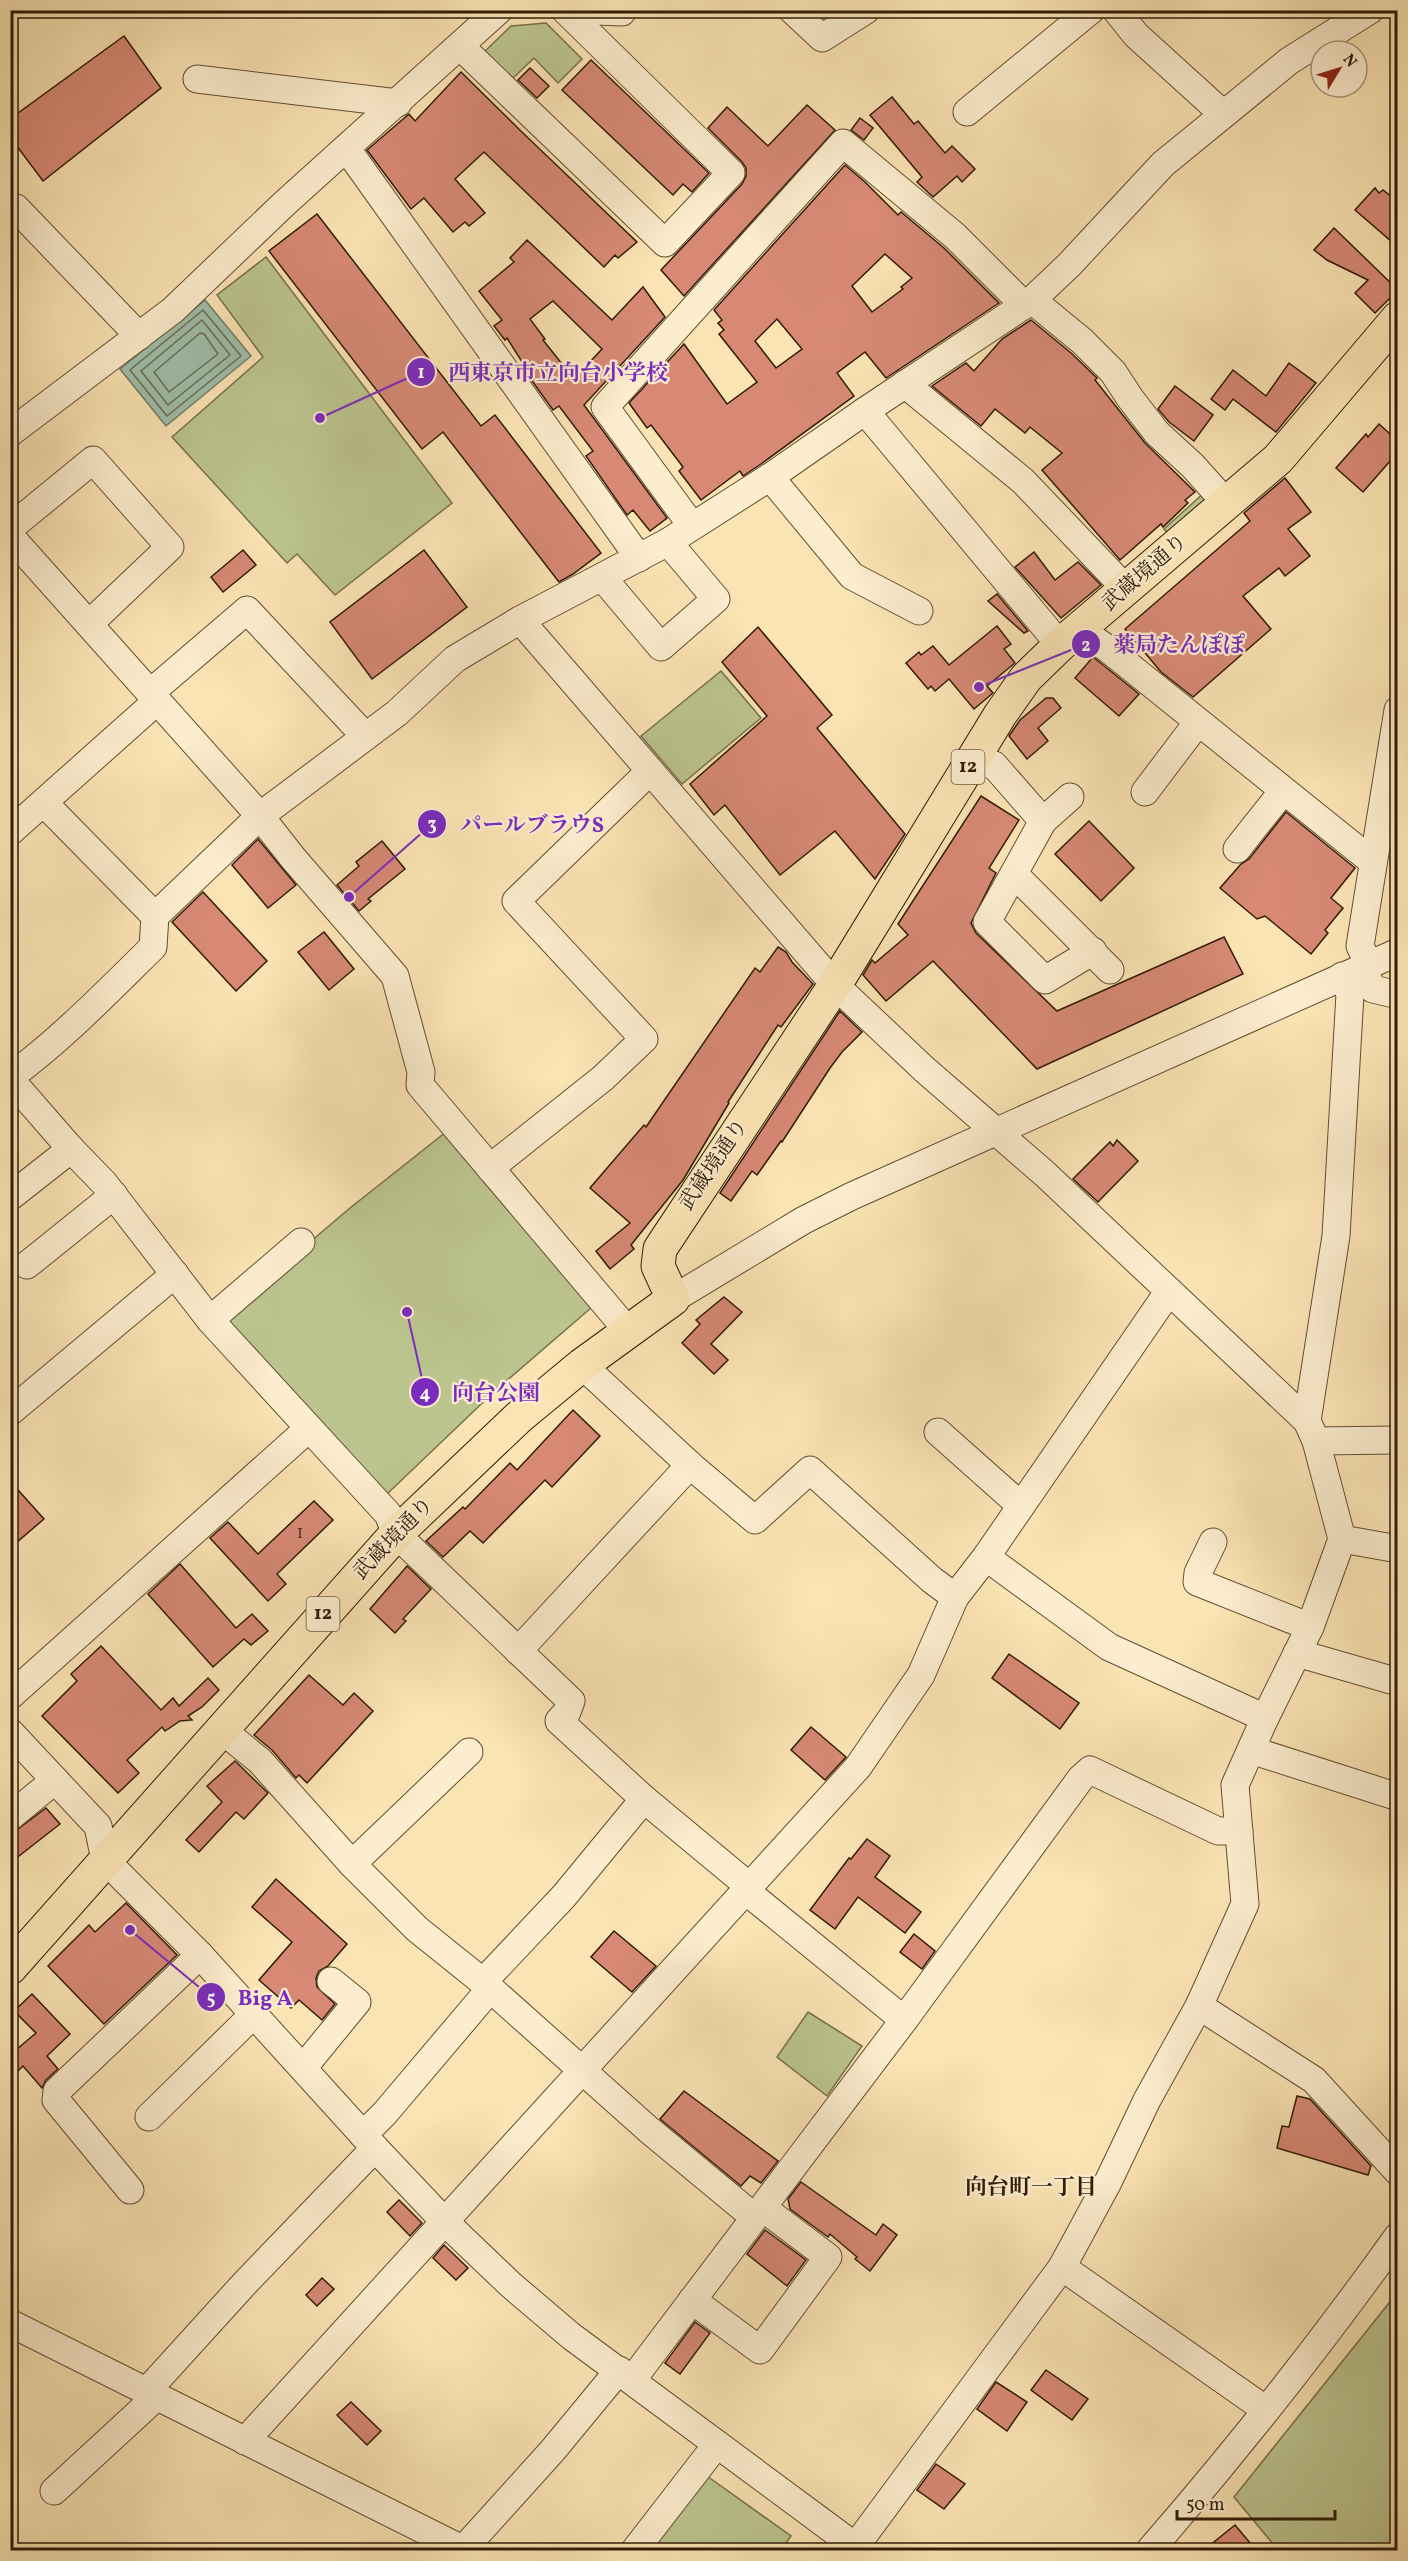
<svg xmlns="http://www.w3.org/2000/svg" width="1408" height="2561" font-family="Vollkorn,'Noto Serif JP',serif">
	<rect width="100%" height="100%" fill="#fbe4b4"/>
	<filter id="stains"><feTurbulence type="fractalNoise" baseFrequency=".00333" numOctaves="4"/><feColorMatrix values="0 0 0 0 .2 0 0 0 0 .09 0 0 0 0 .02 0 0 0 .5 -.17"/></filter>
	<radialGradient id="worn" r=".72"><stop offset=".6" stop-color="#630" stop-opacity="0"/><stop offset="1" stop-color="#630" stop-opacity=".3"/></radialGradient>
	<!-- green -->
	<g fill="#bcc58f" stroke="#76704b" stroke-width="1.5">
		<path d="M546,23L582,59L558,83L534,58L510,81L483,53L511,26Z"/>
		<path d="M266,257L452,503L335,595L297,554L287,563L172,437L263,357L217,295Z"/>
		<path d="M1206,491L1207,504L1170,536L1164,529Z"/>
		<path d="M721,671L761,718L682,784L641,736Z"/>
		<path d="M446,1132L591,1308L498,1388L385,1496L223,1316L350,1208Z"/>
		<path d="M808,2012L862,2046L827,2096L777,2057Z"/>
		<path d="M1397,2293V2550H1278L1234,2497Z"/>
		<path d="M707,2476L791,2536L781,2550H652Z"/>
	</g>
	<!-- water -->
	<path fill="#9fbfaa" stroke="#737d69" stroke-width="1.5" d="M205,300L251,356L166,426L120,369Z"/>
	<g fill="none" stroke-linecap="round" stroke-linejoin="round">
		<!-- shore -->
		<g stroke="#686d58" stroke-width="1.5">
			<path d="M203,310L241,356L167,416L130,370Z"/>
			<path d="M202,320L230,355L168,405L141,371Z"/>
			<path d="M200,333L204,334L218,354L169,392L154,372Z"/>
		</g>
	</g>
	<!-- building -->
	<g fill="#d78976" stroke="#301b07" stroke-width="1.5" fill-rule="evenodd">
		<path d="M124,36L161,88L43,181L10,137V119Z"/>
		<path d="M591,60L709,173L692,192L683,184L673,195L562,90Z"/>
		<path d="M530,68L549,86L537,98L518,80Z"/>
		<path d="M461,72L526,136L637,242L618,258L615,255L604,267L484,152L455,179L485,213L469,226L465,222L453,232L424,198L411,209L367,150L409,114L415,121Z"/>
		<path d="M892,97L914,124L918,121L945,153L952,146L975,169L962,182L957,176L933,197L917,182L922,177L870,115Z"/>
		<path d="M807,105L835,130L684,296L661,270L742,184L746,176V168L742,162L708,128L727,107L768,146Z"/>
		<path d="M860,118L873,128L864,140L851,130Z"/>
		<path d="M845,165L865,182L898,215L901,212L944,248L999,303L886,378L865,352L837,373L854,396L761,464L743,476L740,471L701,500L679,471L683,467L651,425L647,428L629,403L684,344L727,404L757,382L719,334L724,330L718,323L722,320L714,310ZM885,254L912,278L901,287L903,289L872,312L852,286ZM777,319L802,349L776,368L755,341Z"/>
		<path d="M1375,188L1379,193L1383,190L1398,202V247L1355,210Z"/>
		<path d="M317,214L481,426L495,415L601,553L573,574L559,582L443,432L422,449L269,251Z"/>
		<path d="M1334,228L1398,290V294L1395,293L1375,313L1355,293L1368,280L1327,260L1314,250Z"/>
		<path d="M527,240L612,320L643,287L665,317L584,405L667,518L650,531L633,510L627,515L586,456L593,451L559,406L553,410L522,367L524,365L507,338L505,340L494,326L502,320L479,291L514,262L510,258ZM553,301L602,349L574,379L543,340L545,339L530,319Z"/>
		<path d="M1031,320L1071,353L1097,378L1095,380L1145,443L1195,492L1185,500L1188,503L1163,527L1161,524L1120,560L1042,470L1062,453L1030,427L1025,433L995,409L981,426L932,386L966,363L974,371L1002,339Z"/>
		<path d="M1289,363L1316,383L1276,432L1233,399L1225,410L1211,399L1233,370L1266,396Z"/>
		<path d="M1175,386L1213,415L1194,441L1169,422L1158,409Z"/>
		<path d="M1379,424L1398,441V452L1363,492L1336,468L1366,434L1368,437Z"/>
		<path d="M1285,478L1311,512L1288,529L1310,556L1285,576L1279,568L1243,596L1271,629L1193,697L1161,672L1125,629L1250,521L1244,513Z"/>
		<path d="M243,550L256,565L223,592L211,577Z"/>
		<path d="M424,550L467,607L372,679L330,622Z"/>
		<path d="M1034,552L1055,580L1078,562L1101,585L1061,618L1015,567Z"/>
		<path d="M997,594L1028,631L1024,633L988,601Z"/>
		<path d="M997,626L1011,644L1004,649L1015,663L987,686L993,693L974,709L949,679L935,691L931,686L928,689L906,663L919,652L921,655L933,646L949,665Z"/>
		<path d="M758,627L832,715L817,728L905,834L875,879L835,831L780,875L725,805L714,815L690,784L767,716L722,662Z"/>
		<path d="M1093,657L1139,694L1119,716L1075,678Z"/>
		<path d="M1046,698H1053L1061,708L1038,728L1048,741L1027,759L1009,736L1020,720Z"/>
		<path d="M981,796L1019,820L989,868L996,873L971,923L976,933L1057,1011L1224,937L1243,974L1037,1069L933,961L886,1001L863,975L872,960L875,963L908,935L898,924Z"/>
		<path d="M1286,812L1355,868L1331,898L1343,908L1325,930L1328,933L1311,954L1265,916L1257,919L1220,888L1241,864L1249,859Z"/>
		<path d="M1089,821L1134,868L1101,901L1055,854Z"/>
		<path d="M258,839L296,885L268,908L232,865Z"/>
		<path d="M382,841L405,869L368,899L371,901L359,911L337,885L359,866L356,862Z"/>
		<path d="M203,892L267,961L236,991L172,922Z"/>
		<path d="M324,932L354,969L329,990L298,952Z"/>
		<path d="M778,947L786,952L792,962L813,984L781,1027L778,1025L728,1102L729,1103L683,1180L631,1245L634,1249L610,1269L596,1251L630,1223L590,1188L644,1125L646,1127L755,968L760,972Z"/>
		<path d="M840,1011L862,1032L842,1052L830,1068L782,1142L781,1141L757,1175L752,1171L731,1201L720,1193Z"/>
		<path d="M1117,1140L1138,1161L1098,1202L1073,1179L1110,1142L1113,1146Z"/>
		<path d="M724,1297L742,1312L711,1344L728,1360L714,1374L682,1343L700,1324L696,1320Z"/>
		<path d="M573,1410L600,1436L552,1487L545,1480L483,1543L470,1531L443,1557L426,1541L463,1507L465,1509L510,1463L517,1470Z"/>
		<path d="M10,1481L44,1519L10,1548Z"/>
		<path d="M314,1501L333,1520L277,1574L286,1584L268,1601L210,1538L228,1522L258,1554Z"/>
		<path d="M180,1564L236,1628L252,1614L268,1631L251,1645L244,1639L213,1667L148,1594Z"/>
		<path d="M407,1566L431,1589L403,1619L406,1621L395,1633L370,1609Z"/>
		<path d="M101,1646L161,1710L173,1698L179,1706L208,1678L219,1690L202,1707L188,1716L192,1720L180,1721L165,1731L162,1727L127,1760L139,1773L118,1793L42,1716L77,1681L71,1674Z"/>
		<path d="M1009,1654L1079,1703L1060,1729L992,1678Z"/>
		<path d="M309,1675L343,1705L354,1693L373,1711L307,1783L299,1775L296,1778L272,1750L254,1735Z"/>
		<path d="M811,1727L846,1757L825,1780L791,1750Z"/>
		<path d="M235,1761L268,1793L244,1819L236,1812L199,1852L186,1840L222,1802L207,1786Z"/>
		<path d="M46,1808L60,1824L10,1863V1835Z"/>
		<path d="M867,1839L890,1856L875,1877L921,1912L905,1933L858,1897L835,1929L810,1910L849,1858L851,1859Z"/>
		<path d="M276,1879L347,1944L328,1966L319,1971L316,1978L317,1987L335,2004L322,2020L299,2000L291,2008L259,1980L292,1942L252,1907Z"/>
		<path d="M126,1903L177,1955L104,2024L48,1966L89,1925L95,1932Z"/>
		<path d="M614,1931L656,1966L632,1992L591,1957Z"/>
		<path d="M914,1934L935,1951L922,1969L900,1952Z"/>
		<path d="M32,1994L70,2034L47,2056L58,2069L46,2080L42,2088L23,2066L10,2079V2055L36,2033L14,2011Z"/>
		<path d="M684,2091L778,2161L761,2183L750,2176L741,2186L660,2119Z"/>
		<path d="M1297,2096L1310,2099L1371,2166L1368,2175L1277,2148L1282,2126L1289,2127Z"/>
		<path d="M801,2182L876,2235L883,2224L897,2235L870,2271L855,2259L857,2257L830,2234L828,2237L790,2209L788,2199Z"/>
		<path d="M399,2200L422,2223L410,2236L387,2212Z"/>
		<path d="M765,2230L806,2260L787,2286L747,2254Z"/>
		<path d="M444,2245L468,2268L456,2280L433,2258Z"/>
		<path d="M322,2278L334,2289L317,2306L306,2295Z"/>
		<path d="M695,2322L710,2333L680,2374L665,2363Z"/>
		<path d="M1046,2370L1088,2399L1072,2420L1031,2390Z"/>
		<path d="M996,2382L1027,2402L1007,2431L977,2409Z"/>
		<path d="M351,2402L381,2431L367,2445L337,2415Z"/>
		<path d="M936,2464L965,2484L944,2509L917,2490Z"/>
		<path d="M1235,2525L1256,2550H1204Z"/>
	</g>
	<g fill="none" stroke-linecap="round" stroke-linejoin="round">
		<defs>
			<g id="minor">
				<path d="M571,10L622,12"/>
				<path d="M792,10L822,38L866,10"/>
				<path d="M1116,10L1136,35L1223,114"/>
				<path d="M460,46L665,243L731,173L565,10"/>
				<path d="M197,79L398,103"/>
				<path d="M967,112L1091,10"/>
				<path d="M347,149L639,558"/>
				<path d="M10,212L16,208L139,336"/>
				<path d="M1032,300L1082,341L1113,372L1130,398L1157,433L1193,466L1226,503"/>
				<path d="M905,384L1023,481L1126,589"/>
				<path d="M865,411L1060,645"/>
				<path d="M10,433L173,310L285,203L499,10"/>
				<path d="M770,477L852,576L919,611"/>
				<path d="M692,526L605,407L843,143L955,236L1024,305"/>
				<path d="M10,528L93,460L170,547L89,624"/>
				<path d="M10,536L260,816L293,858L395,976L421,1072L420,1085L628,1331"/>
				<path d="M602,577L661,647L716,599L668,542"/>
				<path d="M520,620L835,985L924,1069L1045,1174L1307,1421L1316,1441L1342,1539L1310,1627L1265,1718L1235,1785L1245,1904L1199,2006L1147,2100L1108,2182L1062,2267L855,2547"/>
				<path d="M1079,629L1108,649L1373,862"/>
				<path d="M150,693L247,610L365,736"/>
				<path d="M972,762L994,765L1043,821"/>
				<path d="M1145,792L1198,722"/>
				<path d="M1070,797L1043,821L987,922L1045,980L1093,951"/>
				<path d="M44,803L155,916"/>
				<path d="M10,832L157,701"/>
				<path d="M1237,849L1283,791"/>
				<path d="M1014,874L1110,970"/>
				<path d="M1369,965L1360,946L1398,710"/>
				<path d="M1362,968L1373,989L1398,995"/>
				<path d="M10,1077C62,1039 107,992 153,947L155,916L260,816L397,713L455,659L520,620L668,542L770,477L865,411L1032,300L1069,265L1163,164L1289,61L1370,10"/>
				<path d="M10,1079L71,1149L104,1183L210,1320L388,1514L396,1534L571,1701L567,1712L559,1721L644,1799L750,1887"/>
				<path d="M490,1168L603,1078L644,1039L516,901L650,771"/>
				<path d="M10,1197L71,1149"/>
				<path d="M27,1265L114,1195"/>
				<path d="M673,1299L804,1220L852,1196L1398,952"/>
				<path d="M210,1320L301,1242"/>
				<path d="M582,1365L690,1465L755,1520L810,1470L932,1580L955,1597"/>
				<path d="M10,1412L175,1274"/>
				<path d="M1307,1421L1336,1236L1350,994L1342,976"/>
				<path d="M938,1432L1020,1505"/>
				<path d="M1316,1441L1398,1440"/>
				<path d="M1342,1539L1398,1549"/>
				<path d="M1213,1542L1198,1573L1197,1582L1310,1627"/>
				<path d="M986,1557L1109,1647L1265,1718"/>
				<path d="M518,1651L690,1465"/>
				<path d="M1297,1653L1398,1682"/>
				<path d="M10,1696L308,1429"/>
				<path d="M222,1730L260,1761L352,1864L417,1929L483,1982L649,2130L754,2217"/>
				<path d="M10,1732L98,1826L105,1860L200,1955L375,2148L445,2222L511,2285L571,2336L860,2550"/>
				<path d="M1251,1750L1398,1797"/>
				<path d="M10,1817L55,1780"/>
				<path d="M352,1864L469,1752"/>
				<path d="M746,1891L904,2020"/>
				<path d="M483,1982L564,1896L644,1799"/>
				<path d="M1199,2006L1314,2080L1398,2172"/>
				<path d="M303,2068L357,2002L331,1981"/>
				<path d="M149,2117L254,2014"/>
				<path d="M363,2135L385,2113L490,1989"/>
				<path d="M130,2190L56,2100L57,2091L200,1955"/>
				<path d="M1062,2267L1266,2410"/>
				<path d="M692,2300L760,2350L828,2257L763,2208"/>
				<path d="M10,2323L464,2550"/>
				<path d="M632,2380L904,2020L1081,1778L1090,1770L1218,1831H1239"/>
				<path d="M146,2392L246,2282L375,2148"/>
				<path d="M245,2441L858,1767L921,1675L955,1597L986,1557L1169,1291"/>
				<path d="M54,2491L156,2397"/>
				<path d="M469,2550V2543L553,2450L619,2370"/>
				<path d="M635,2550L717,2444"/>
				<path d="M1150,2550C1237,2450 1320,2345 1398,2236"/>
			</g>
			<path id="major" d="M10,1968L396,1534L519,1417L582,1365L673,1299L658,1266L660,1249L835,985L1000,715L1026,678L1060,645L1278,459L1398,318"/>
		</defs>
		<!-- minor casing -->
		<use href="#minor" stroke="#634d32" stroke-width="29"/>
		<!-- major casing -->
		<use href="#major" stroke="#301b07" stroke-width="35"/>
		<!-- minor -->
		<use href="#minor" stroke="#fcedce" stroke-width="27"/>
		<!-- major -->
		<use href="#major" stroke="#fbe4b4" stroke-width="33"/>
	</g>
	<g text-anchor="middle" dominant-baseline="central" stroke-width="4.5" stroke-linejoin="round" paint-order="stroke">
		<!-- number labels -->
		<g font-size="18" fill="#5a3623">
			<text x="300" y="1533">1</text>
		</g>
		<!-- shield labels -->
		<g fill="#fcedce" stroke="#6d5a43" stroke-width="1.5">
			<rect x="951.5" y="750" width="33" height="34" rx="4.5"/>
			<rect x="306.5" y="1597" width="33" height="34" rx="4.5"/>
		</g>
		<g font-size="20" font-weight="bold" fill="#301b07">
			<text x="968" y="767">12</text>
			<text x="323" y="1614">12</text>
		</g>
		<!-- street labels -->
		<g font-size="21" fill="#301b07" stroke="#fcedce">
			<text transform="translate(1145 573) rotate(-41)">武蔵境通り</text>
			<text transform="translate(714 1165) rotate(-56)">武蔵境通り</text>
			<text transform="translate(394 1539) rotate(-46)">武蔵境通り</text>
		</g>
		<!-- neighbourhood labels -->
		<g font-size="22" font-weight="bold" fill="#301b07" stroke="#fcedce">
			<text x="1031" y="2188">向台町一丁目</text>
		</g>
	</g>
	<!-- callouts -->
	<path fill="none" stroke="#7b2cbf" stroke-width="2" d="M320 418L421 372M979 687L1086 644M349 897L432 824M407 1312L425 1392M130 1930L211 1997"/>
	<g fill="#7b2cbf" stroke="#fcedce" stroke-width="2">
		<circle cx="320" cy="418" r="6"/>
		<circle cx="979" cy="687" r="6"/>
		<circle cx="349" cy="897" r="6"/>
		<circle cx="407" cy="1312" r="6"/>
		<circle cx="130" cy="1930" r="6"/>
		<circle cx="421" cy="372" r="15"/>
		<circle cx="1086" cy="644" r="15"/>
		<circle cx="432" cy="824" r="15"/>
		<circle cx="425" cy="1392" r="15"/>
		<circle cx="211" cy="1997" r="15"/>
	</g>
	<g font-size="18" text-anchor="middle" font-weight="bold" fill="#fff">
		<text x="421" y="378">1</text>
		<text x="1086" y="651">2</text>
		<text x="432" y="830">3</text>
		<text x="425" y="1399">4</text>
		<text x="211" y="2004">5</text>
	</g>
	<g font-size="22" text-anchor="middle" font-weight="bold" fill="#7b2cbf" stroke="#fcedce" stroke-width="4.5" stroke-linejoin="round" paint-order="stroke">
		<text x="558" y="380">西東京市立向台小学校</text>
		<text x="1179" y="652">薬局たんぽぽ</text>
		<text x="532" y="832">パールブラウS</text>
		<text x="496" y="1400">向台公園</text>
		<text x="265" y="2005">Big A</text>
	</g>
	<!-- margin -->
	<rect width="1408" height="2561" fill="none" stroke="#fbe4b4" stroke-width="36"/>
	<rect x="12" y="12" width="1384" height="2537" fill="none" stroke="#301b07" stroke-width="3"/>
	<rect x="18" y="18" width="1372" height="2525" fill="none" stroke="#301b07" stroke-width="1.5"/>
	<!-- north arrow -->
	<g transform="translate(1339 69) rotate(52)"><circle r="28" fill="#fcedce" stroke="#aa997e" stroke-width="1.5"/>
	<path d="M0-4.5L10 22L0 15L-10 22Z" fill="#8f2418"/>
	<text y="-9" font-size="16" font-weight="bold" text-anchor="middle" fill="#301b07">N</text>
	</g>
	<!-- scale -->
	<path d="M1177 2510v9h158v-9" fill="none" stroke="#301b07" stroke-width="3"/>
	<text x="1186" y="2510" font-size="18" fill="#301b07" stroke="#fcedce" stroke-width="4.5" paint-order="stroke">50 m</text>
	<rect width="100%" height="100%" filter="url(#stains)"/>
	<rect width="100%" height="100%" fill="url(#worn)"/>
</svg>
